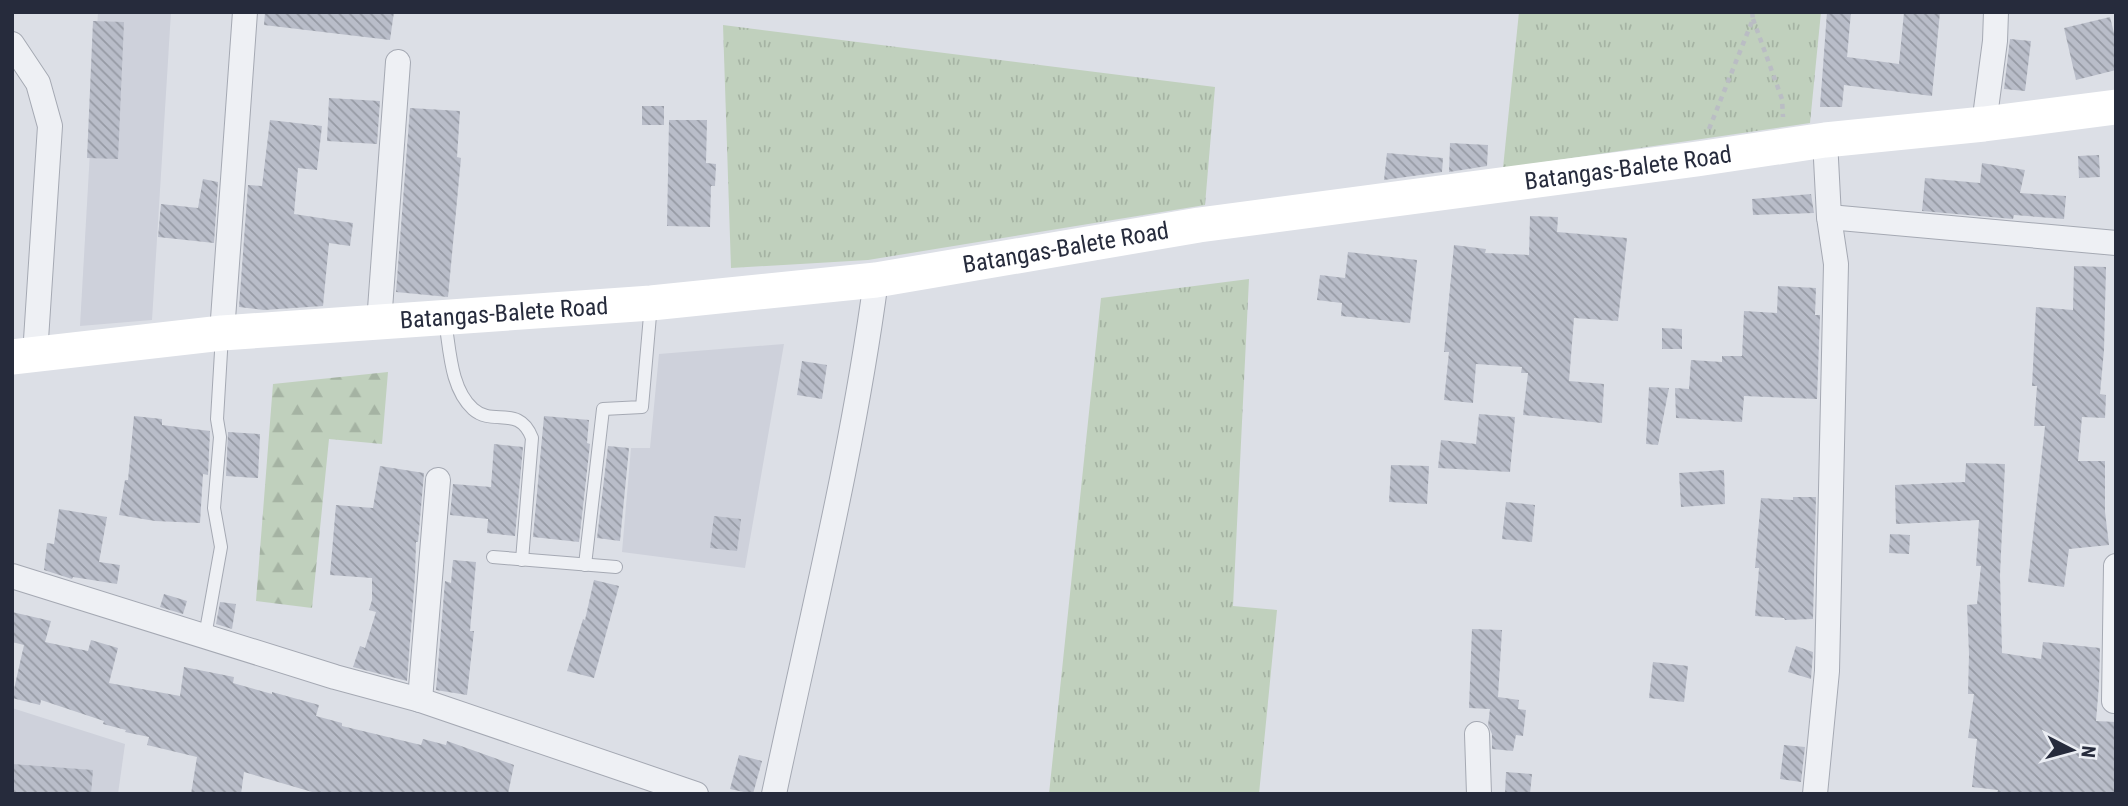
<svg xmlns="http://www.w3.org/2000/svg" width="2128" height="806" font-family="'Roboto Condensed',sans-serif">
	<defs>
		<pattern id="grass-tufts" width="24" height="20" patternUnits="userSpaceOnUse" patternTransform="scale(1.75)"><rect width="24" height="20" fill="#c0d0bd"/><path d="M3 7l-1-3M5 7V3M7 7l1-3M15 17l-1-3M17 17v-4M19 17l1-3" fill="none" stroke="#a5b3a3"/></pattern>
		<pattern id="forest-firs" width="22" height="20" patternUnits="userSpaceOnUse" patternTransform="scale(1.75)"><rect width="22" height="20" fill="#c0d0bd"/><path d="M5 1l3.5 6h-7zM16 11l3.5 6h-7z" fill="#a5b3a3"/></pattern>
		<pattern id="building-back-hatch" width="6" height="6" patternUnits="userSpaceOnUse" patternTransform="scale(1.75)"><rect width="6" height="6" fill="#b9bdc9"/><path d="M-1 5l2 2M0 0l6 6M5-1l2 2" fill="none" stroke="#969aa4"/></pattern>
	</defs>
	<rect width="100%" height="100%" fill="#dcdfe6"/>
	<!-- built -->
	<g fill="#ced1db">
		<path d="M98,12H171L152,320L80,326Z"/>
		<path d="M784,344L745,568L622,552L631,448H650L659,354Z"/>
		<path d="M12,708L125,744L118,794H12Z"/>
	</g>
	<!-- grass -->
	<g fill="url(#grass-tufts)">
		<path d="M1519,12H1821L1810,123L1503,168Z"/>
		<path d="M723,25L1215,87L1205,205L868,260L731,268Z"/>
		<path d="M1249,279L1233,606L1277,610L1259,794H1049L1101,298Z"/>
	</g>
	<!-- forest -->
	<path fill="url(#forest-firs)" d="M388,372L382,444L329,439L312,608L256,601L273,384Z"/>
	<!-- building -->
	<g fill="url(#building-back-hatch)">
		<path d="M265,12H394L390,40L264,25Z"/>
		<path d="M1827,12H1851L1847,57L1899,64L1904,12H1940L1932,96L1844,85L1842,107H1820Z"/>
		<path d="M2110,17L2116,41V70L2076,80L2064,28Z"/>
		<path d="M93,21L124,22L118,159L87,158Z"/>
		<path d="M2010,39L2031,41L2025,91L2004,89Z"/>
		<path d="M329,98L380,101L377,144L327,141Z"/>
		<rect x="642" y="106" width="22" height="19"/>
		<path d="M410,108L460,111L457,157L461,158L448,297L396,292Z"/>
		<path d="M270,120L322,126L317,170L298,168L294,214L353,223L350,246L329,243L323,306L264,310L239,307L248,185L262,186Z"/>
		<path d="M669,120H707L706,163L716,164L715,186H711L710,227L667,226Z"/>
		<path d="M1450,143L1488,145L1487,166L1449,172Z"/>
		<path d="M1387,153L1443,158L1442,172L1384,180Z"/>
		<path d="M2099,155L2100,177L2079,178L2078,156Z"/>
		<path d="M1982,163L2025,170L2020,193L2066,196L2064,219L2014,215L2013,219L1922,211L1925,178L1980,183Z"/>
		<path d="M203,179L218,182L214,243L158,237L161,204L198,208Z"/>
		<path d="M1811,194L1814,213L1753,215L1752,199Z"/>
		<path d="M1530,216L1558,217L1557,232L1627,238L1618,321L1574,318L1569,381L1604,384L1602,423L1523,415L1528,373H1521L1522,367L1476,364L1473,403L1444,400L1449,352H1444L1454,245L1486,249L1485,253L1529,255Z"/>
		<path d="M1348,252L1417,260L1410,323L1341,316L1342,303L1317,300L1320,275L1345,278Z"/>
		<path d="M2074,266L2106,267L2104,350L2100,394L2106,395L2105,418L2082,417L2078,461H2105V512L2109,545L2069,549L2064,587L2028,582L2045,426H2034L2037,386H2032L2036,307L2073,310Z"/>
		<path d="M1778,286L1816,288L1815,315H1820L1817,399L1744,396L1742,422L1676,418L1675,388L1689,389L1691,360L1722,362V356H1742L1744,311L1777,313Z"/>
		<path d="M1662,328L1682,329V349H1662Z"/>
		<path d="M802,361L827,365L822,399L797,395Z"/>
		<path d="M1649,387L1669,388L1658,445L1646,444Z"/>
		<path d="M1479,414L1515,417L1510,472L1438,468L1441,440L1476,444Z"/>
		<path d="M134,416L162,419V425L210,431L208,475L203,474L200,523L155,521L119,515L125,480H128Z"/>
		<path d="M544,416L589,420L587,443L590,444L579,542L533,537Z"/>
		<path d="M228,432L260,434L258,478L226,476Z"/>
		<path d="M494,444L523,447L515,536L487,533L488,519L450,515L453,484L491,487Z"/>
		<path d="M608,446L629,448L620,541L597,538Z"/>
		<path d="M1966,463L2005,464L2000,575L2002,653L2041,659L2043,642L2100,648L2099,684L2096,721L2116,722V793L2007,794L1997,793L1998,790L1972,787L1977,739L1968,738L1974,694H1968L1969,654L1967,605L1977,604L1981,566H1976L1979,520L1896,524L1895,485L1965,482Z"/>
		<path d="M1391,465L1429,466L1427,504L1389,502Z"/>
		<path d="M380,466L424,473L418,542H416L415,576L407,681L353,667L360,646L365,648L376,612L369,610L372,600V578L330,575L336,505L373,508Z"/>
		<path d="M1724,470L1725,504L1681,507L1679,473Z"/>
		<path d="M1793,497H1816L1813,619L1785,620L1784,618L1755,616L1759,568H1755L1761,498L1793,500Z"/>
		<path d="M1506,502L1535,505L1532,542L1502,539Z"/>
		<path d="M59,509L107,517L99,562L120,565L117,584L73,577L72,579L44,570L47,543L54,544Z"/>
		<path d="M714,516L741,519L737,551L710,548Z"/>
		<path d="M1890,534L1910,535L1909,554L1889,553Z"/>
		<path d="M453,560L476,562L470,631H474L467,695L436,690L445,581L451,583Z"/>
		<path d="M594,580L619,586L594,678L567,671L583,619L585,620Z"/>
		<path d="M164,594L187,601L183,614L160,607Z"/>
		<path d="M220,602L236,604L232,629L216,624Z"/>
		<path d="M12,612L51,621L45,642L88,651L91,640L118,648L109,683L180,696L184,667L234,677L233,683L272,694V692L319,705L316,716L342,723V726L421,745L423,739L446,745L447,741L514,765L508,794H319L244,772L241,794H191L197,757L147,745L149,737L125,732L126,730L103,724L104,721L41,700L40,705L12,698L24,645L12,642Z"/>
		<path d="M1472,629L1502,630L1498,697L1519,700L1518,709L1526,710L1523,736L1516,735L1513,751L1492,749V734L1488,725L1490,709L1469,708Z"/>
		<path d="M1796,646L1813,652L1811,679L1788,672Z"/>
		<path d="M1653,662L1688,666L1684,702L1649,698Z"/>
		<path d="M1784,745L1805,747L1801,782L1780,779Z"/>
		<path d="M739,755L762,761L753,794L730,789Z"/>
		<path d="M12,764L93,770L91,794H12Z"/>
		<path d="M1506,772L1532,774L1530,794H1505Z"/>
	</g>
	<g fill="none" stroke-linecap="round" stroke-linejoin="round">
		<defs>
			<g id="lane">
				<path d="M445,321C450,349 450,388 473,409C493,427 519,404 532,438L522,560"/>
				<path d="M493,557L616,567"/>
				<path d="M585,565L603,409L642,407L651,304"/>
				<path d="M205,636L221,547L214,508L220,437L217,419L222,335"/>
			</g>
			<g id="street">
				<path d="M12,44L38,83L50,126L35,355"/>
				<path d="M1984,124L1995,41L1996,12"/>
				<path d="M1829,217L2116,243"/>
				<path d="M379,323L398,62"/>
				<path d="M222,333L245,12"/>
				<path d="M12,576L335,677L420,700L696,794"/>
				<path d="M420,700L438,480"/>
				<path d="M2114,701L2116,566"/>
				<path d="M1477,734L1479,794"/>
				<path d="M774,794C810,623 853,453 876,280"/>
				<path d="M1815,794L1827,671L1836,264L1829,217L1825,140"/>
			</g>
		</defs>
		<!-- lane casing -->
		<use href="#lane" stroke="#a5a9b3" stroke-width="14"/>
		<!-- street casing -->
		<use href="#street" stroke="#a5a9b3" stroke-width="26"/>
		<!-- path -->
		<g stroke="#babdc4" stroke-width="4.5" stroke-dasharray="5 5" stroke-linecap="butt">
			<path d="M1753,19L1782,99L1783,117"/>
			<path d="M1709,129L1753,19L1752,12"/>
		</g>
		<!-- lane -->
		<use href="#lane" stroke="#eef0f4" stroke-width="12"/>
		<!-- street -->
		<use href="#street" stroke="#eef0f4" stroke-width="24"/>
		<!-- secondary -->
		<path stroke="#fff" stroke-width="35" id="s1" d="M12,357L222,333L651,303L876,280L1199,225L1697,159L1825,140L1984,124L2116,107"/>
	</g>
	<g text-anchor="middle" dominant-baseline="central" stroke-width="7" stroke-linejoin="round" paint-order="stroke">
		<!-- street labels -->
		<g font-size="24" fill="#262b3c" stroke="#ebeef4">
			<text stroke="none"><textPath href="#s1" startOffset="1628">Batangas-Balete Road</textPath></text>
			<text stroke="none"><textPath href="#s1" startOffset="1060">Batangas-Balete Road</textPath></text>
			<text stroke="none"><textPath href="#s1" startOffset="494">Batangas-Balete Road</textPath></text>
		</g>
	</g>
	<!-- border -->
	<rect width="2128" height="806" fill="none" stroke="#262b3c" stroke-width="28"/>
	<!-- north arrow -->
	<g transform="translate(2072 750) rotate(96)" stroke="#ebeef4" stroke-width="5" paint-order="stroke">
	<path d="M0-5L12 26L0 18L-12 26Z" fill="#262b3c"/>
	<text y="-10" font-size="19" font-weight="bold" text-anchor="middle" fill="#262b3c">N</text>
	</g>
</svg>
